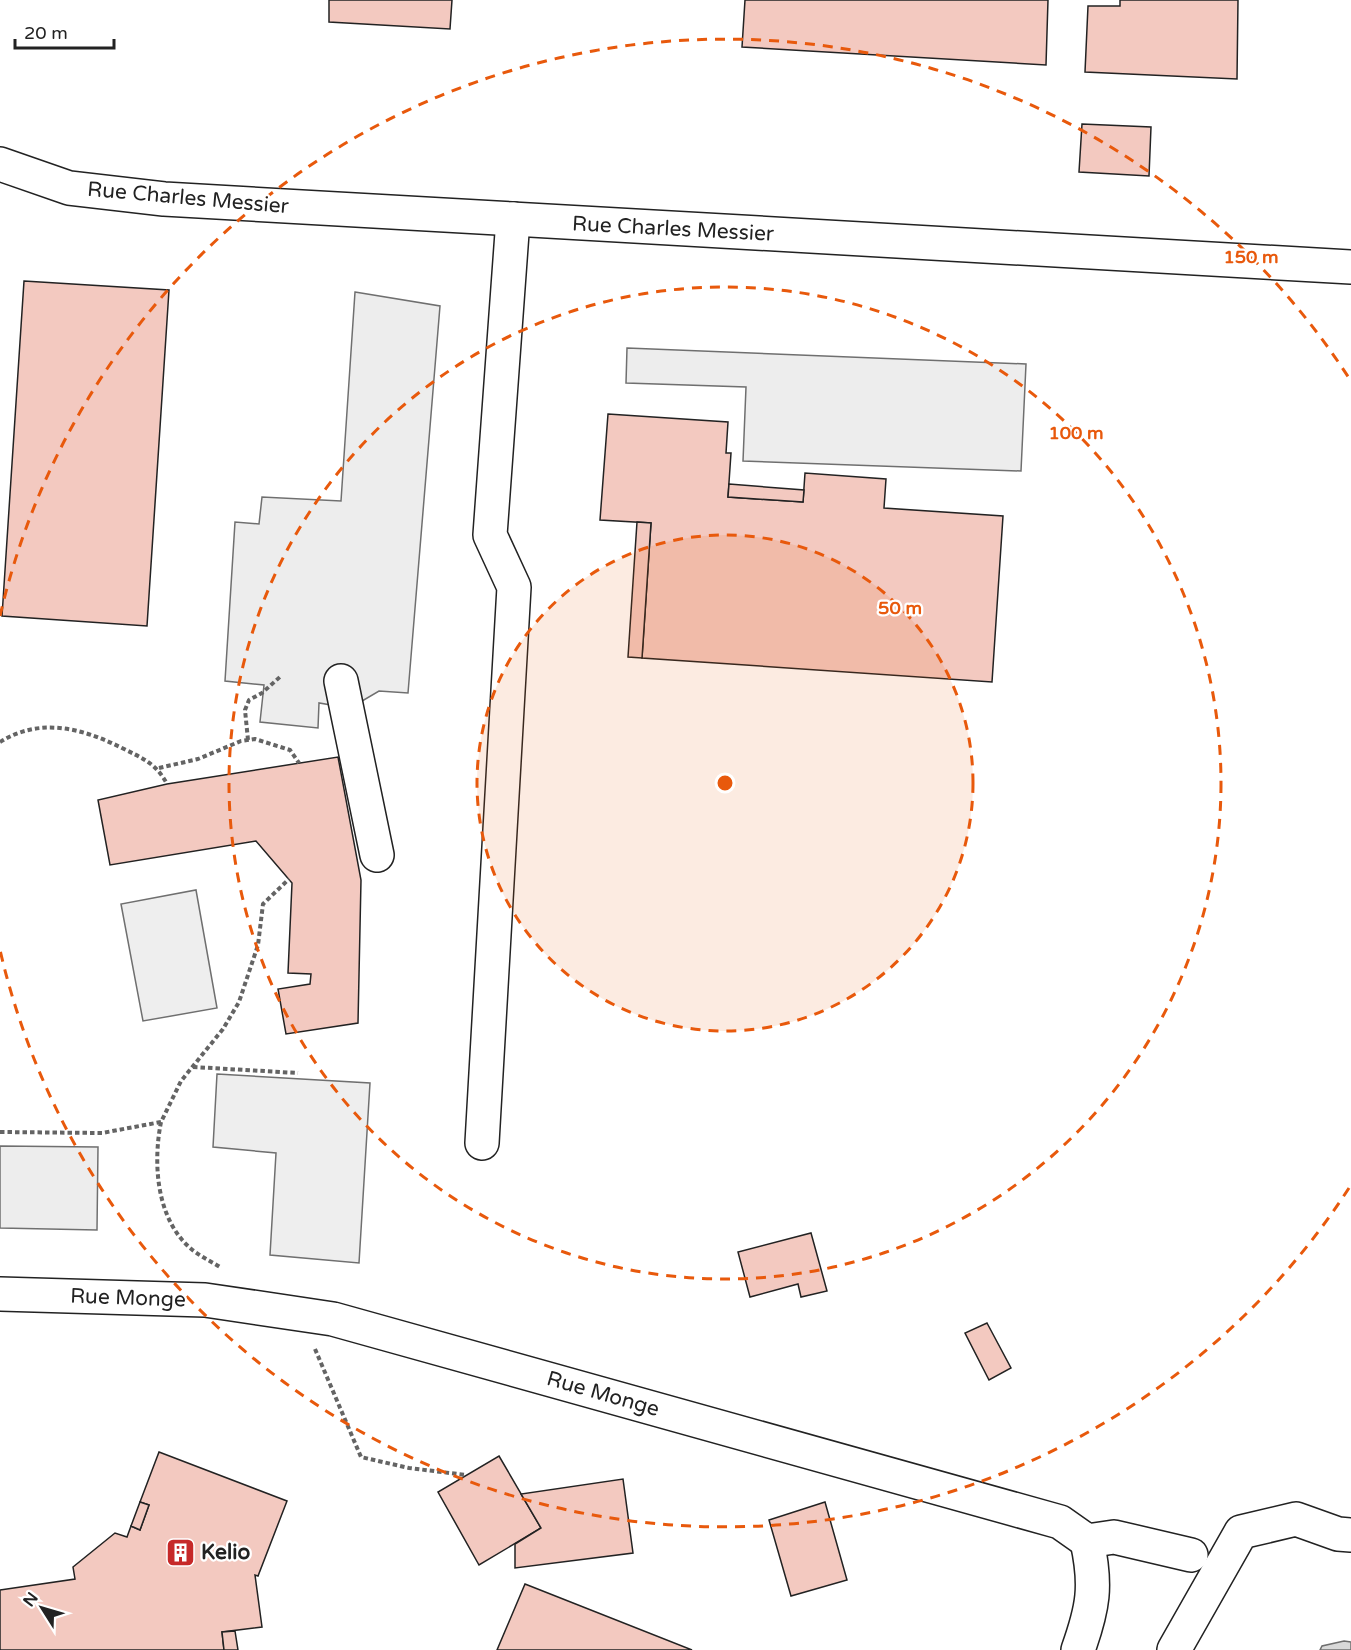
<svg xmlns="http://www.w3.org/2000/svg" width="1351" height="1650" font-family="'Varela Round',sans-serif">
	<rect width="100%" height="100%" fill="#fff"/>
	<!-- green -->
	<g fill="#eee" stroke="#6f6f6f" stroke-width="1.5">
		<path d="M196,890L217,1008L143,1021L121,904Z"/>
		<path d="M217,1074L370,1083L359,1263L270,1255L276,1153L213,1147Z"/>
	</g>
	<!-- parking -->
	<g fill="#ededed" stroke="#6f6f6f" stroke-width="1.5">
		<path d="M355,292L440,306L408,693L379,691L362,701L360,710L319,703L318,728L260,722L264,685L225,681L235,522L259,524L262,497L341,501Z"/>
		<path d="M627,348L1026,364L1021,471L743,461L746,387L626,383Z"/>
		<path d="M0,1146L98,1147L97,1230L0,1228Z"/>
	</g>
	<!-- water -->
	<path fill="#d9d9d9" stroke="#6f6f6f" stroke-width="1.5" d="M1344,1641L1351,1642V1650H1320L1322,1646Z"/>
	<!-- building -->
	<g fill="#f3c9c0" stroke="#222" stroke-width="1.5">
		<path d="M329,0H452L450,29L329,22Z"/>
		<path d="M745,0H1048L1046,65L742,47Z"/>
		<path d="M1120,0H1238L1237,79L1085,72L1088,6H1120Z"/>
		<path d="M1082,124L1151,127L1149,176L1079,172Z"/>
		<path d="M24,281L169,290L147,626L2,616Z"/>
		<path d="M608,414L728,422L726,453H731L728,497L803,502L805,473L886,479L884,508L1003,516L992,682L642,658L651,523L600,520Z"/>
		<path d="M729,484L804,490L803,502L728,497Z"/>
		<path d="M637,522L651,523L642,658L628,657Z"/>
		<path d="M338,757L361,880L358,1023L286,1034L278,989L310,984L311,974L288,973L292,883L256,841L110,865L98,800L167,784Z"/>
		<path d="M811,1233L827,1291L801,1297L798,1284L750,1297L738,1252Z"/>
		<path d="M987,1323L1011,1368L989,1380L965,1333Z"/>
		<path d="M159,1452L287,1501L258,1576L255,1575L262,1627L222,1632L224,1650H0V1590L75,1579L73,1567L115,1533L127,1537L131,1526L140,1530L149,1505L140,1502Z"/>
		<path d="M499,1456L541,1528L479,1565L438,1492Z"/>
		<path d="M623,1479L633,1553L515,1568V1544L541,1528L521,1494Z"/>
		<path d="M140,1502L149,1505L140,1530L131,1526Z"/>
		<path d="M825,1502L847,1580L791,1596L769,1520Z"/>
		<path d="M525,1584L692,1650H497Z"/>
		<path d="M235,1631L238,1650H224L222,1632Z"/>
	</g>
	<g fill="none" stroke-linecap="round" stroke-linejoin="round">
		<defs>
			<g id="minor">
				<path d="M0,164L69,188L164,199L1351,267"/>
				<path d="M341,681L377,855"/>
				<path d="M482,1143L514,587L490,535L513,219"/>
				<path d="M0,1294L205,1300L333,1319L1060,1522L1087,1541L1114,1537L1191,1555"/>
				<path d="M1078,1650C1093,1608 1097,1586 1087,1541"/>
				<path d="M1174,1650L1241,1532L1296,1519L1338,1534L1351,1535"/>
			</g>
		</defs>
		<!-- minor casing -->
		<use href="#minor" stroke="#222" stroke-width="36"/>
		<!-- path -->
		<g stroke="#646464" stroke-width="4" stroke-dasharray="4.5 3" stroke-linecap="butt">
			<path d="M248,740L245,710L249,700L262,693L281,676"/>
			<path d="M0,742C40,717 82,728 122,748C142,758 156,763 167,784"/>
			<path d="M159,768L198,759L241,741L255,739L290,750L299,763"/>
			<path d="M193,1067L298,1073"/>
			<path d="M161,1122C153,1162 156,1216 188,1246C197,1255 209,1260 220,1267"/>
			<path d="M0,1132L102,1133L161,1122L181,1081L223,1029L239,1002L258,945L263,904L289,879"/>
			<path d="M315,1349L361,1457L409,1468L466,1475"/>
		</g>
		<!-- minor -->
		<use href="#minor" stroke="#fff" stroke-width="33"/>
	</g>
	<!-- distance rings -->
	<circle cx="725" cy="783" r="248" fill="#e8590c" fill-opacity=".12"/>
	<g fill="none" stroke="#e8590c" stroke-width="3" stroke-dasharray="10 8">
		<circle cx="725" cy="783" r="248"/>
		<circle cx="725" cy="783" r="496"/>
		<path d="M1349 1188A744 744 0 0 1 0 950M0 616A744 744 0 0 1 1349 378"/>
	</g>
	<!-- icons -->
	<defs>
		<symbol id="building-square" viewBox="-11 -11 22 22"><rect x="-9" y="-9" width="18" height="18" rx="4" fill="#c62828" stroke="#fff"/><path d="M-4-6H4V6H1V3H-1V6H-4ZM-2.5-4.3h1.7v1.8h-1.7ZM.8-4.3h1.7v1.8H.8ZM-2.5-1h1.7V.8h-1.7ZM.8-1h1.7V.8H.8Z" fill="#fff"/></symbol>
	</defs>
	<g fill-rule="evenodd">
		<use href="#building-square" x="164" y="1536" width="33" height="33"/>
	</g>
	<g text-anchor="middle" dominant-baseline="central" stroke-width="4.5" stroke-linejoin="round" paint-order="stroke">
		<!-- street labels -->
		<g font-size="21" fill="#222" stroke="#fff">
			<text transform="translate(188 198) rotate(5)">Rue Charles Messier</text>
			<text transform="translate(673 229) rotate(3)">Rue Charles Messier</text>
			<text transform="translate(128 1298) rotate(2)">Rue Monge</text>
			<text transform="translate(603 1394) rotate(16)">Rue Monge</text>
		</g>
		<!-- poi labels -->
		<g font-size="21" font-weight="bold" fill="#222" stroke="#fff" text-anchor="start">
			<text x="201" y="1552">Kelio</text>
		</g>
	</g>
	<circle cx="725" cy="783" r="9" fill="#e8590c" stroke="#fff" stroke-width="3"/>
	<g font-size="18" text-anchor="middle" font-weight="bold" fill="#e8590c" stroke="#fff" stroke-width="4.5" stroke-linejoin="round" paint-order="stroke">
		<text x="1251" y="263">150 m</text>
		<text x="1076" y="439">100 m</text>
		<text x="900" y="614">50 m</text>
	</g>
	<!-- north arrow -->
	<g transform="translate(42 1608) rotate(307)" stroke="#ffffff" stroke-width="4.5" paint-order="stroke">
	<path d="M0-4.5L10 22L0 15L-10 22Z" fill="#222222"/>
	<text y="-9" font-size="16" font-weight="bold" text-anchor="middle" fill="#222222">N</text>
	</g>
	<!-- scale -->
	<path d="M15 39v9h99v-9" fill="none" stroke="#222222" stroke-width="3"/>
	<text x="24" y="39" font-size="18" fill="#222222" stroke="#ffffff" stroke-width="4.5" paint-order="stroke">20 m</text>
</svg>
